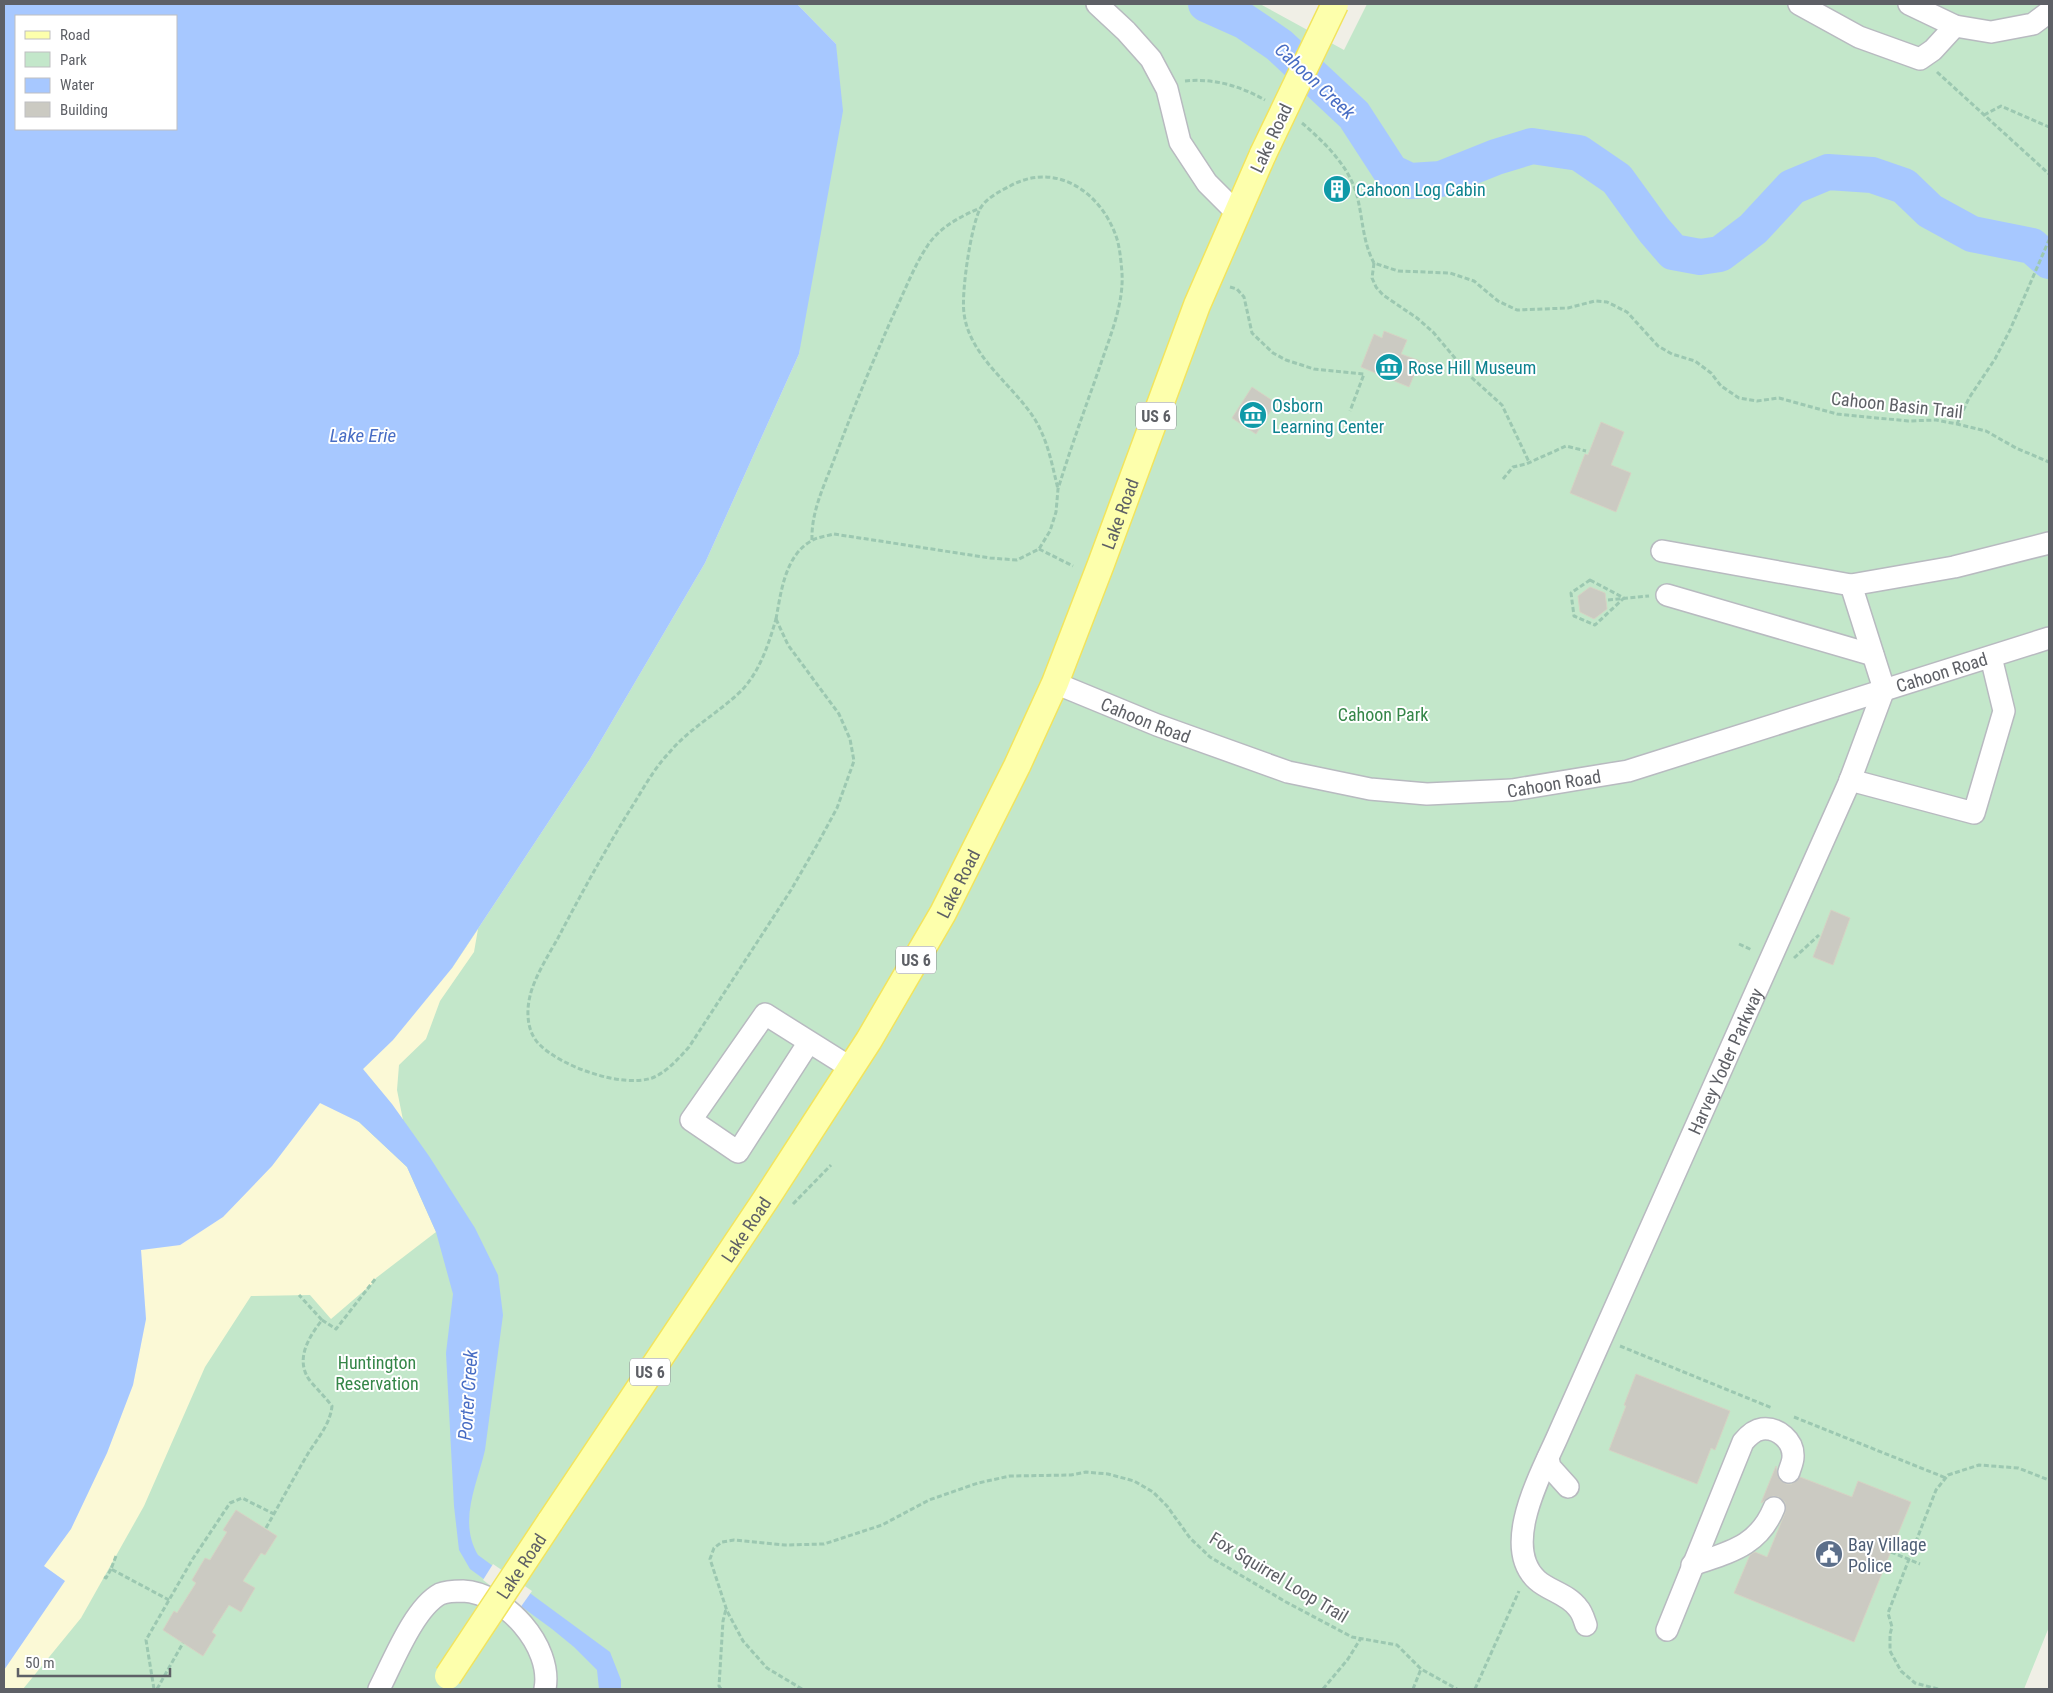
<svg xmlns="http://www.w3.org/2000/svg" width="2053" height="1693" font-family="'Roboto Condensed',sans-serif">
	<rect width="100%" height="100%" fill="#f0efe6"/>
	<!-- green -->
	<path fill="#c3e7ca" d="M797,4H1260L1344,50L1367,4H2049V1627L2024,1689H4L452,968L590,759L705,563L799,354L836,44Z"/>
	<!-- sand -->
	<g fill="#fbf9d6">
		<path d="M478,929L474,952L440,1001L426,1039L399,1065L397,1090L403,1120L363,1069L393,1040L452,968Z"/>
		<path d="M320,1103L359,1122L407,1167L436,1232L376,1278L373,1283L331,1319L310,1295L251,1296L205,1367L144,1506L81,1618L23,1689H4V1670L64,1581L44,1566L71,1529L107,1453L133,1385L146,1319L141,1250L181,1245L223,1217L272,1166Z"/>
	</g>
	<!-- water -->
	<path fill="#a7c8ff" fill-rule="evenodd" d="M4,4H797L836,44L843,111L799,354L705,563L590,759L452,968L393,1040L363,1069L392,1104L429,1156L475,1228L498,1275L503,1315L485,1450C477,1485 458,1521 478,1555L610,1652L621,1680V1689H599L597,1670L574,1647L552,1629L470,1569L459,1550L454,1506L446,1353L453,1294L436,1232L407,1167L359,1122L320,1103L272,1166L223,1217L180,1245L141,1250L146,1319L133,1385L107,1453L71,1529L44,1566L65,1581L4,1670ZM16,16H176V129H16Z"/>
	<!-- pier -->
	<path fill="#f0efe6" d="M493,1564L532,1591L520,1608L483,1580Z"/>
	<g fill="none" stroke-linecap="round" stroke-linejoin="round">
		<!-- river -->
		<path stroke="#a7c8ff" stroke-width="36" d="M1206,4L1244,21L1279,45L1354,115L1391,172L1410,181L1441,179L1496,157L1532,146L1579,153L1617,179L1654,230L1673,252L1700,257L1720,254L1753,229L1792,187L1828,172L1872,175L1904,186L1930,211L1972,234L2032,246L2049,261"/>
	</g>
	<!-- building -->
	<g fill="#cbcac2" stroke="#d5d3c4">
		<path d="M1384,331L1407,340L1401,354L1420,361L1409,387L1361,367L1374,334L1382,338Z"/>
		<path d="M1252,387L1276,403L1256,434L1232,418Z"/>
		<path d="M1601,422L1624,432L1611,465L1631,473L1616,512L1570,493L1585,454L1588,455Z"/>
		<path d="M1590,587L1605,593L1607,609L1594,619L1580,612L1578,596Z"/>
		<path d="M1831,910L1850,918L1833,965L1813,957Z"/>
		<path d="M1636,1374L1730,1411L1715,1450L1711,1448L1697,1484L1609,1450L1626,1406L1624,1405Z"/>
		<path d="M1776,1466L1780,1480L1786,1484H1792L1800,1477L1852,1497L1858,1481L1911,1502L1854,1642L1734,1593L1750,1555L1755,1552L1767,1557L1785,1513V1502L1779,1497L1773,1496L1761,1503Z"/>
		<path d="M236,1510L277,1536L265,1555L261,1553L243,1581L255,1588L241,1612L229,1605L212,1632L216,1635L203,1656L163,1630L174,1611L177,1613L196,1583L192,1580L205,1558L210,1560L227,1532L223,1530Z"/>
	</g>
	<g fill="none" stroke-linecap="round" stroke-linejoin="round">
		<defs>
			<g id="minor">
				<path d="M1097,4L1126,31L1151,59L1167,89L1180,142L1207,183L1236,212"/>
				<path d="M1799,4L1859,37L1920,59L1933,50L1955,26"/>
				<path d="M1909,4L1955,26L1991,32L2033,24L2049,12"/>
				<path d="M1662,551L1851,585"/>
				<path d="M1667,595L1873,655"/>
				<path id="s1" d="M1055,683L1157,725L1288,772L1370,789L1427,794L1512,790L1628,771L2049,638"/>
				<path d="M1850,780L1974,813L2004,711L1991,657"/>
				<path d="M809,1042L738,1152L691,1120L765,1014L851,1068"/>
				<path d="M1548,1458L1550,1467L1568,1487"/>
				<path d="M1692,1565C1729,1552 1758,1547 1774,1508"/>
				<path id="s2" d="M1586,1625C1584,1619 1582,1612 1578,1608C1568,1594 1549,1591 1537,1580C1499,1545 1544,1469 1560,1431L1849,783L1884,689L1851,585L1954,567L2049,543"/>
				<path d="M1667,1630L1743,1442C1748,1436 1754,1430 1762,1429C1778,1427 1794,1441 1793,1457C1793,1462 1790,1468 1789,1472"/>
				<path d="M379,1689C393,1662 414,1608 440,1594C447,1591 455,1591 463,1591C505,1593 553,1646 545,1689"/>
			</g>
			<g id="major">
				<path id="s3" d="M550,1522L766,1199L869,1040L943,913L1017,766L1055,683L1101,564L1197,305L1263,154"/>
			</g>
		</defs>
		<!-- minor casing -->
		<use href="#minor" stroke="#b8bac0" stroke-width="24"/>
		<!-- major casing -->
		<use href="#major" stroke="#f2e45d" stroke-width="29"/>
		<!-- path -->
		<g stroke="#9cc8b1" stroke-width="3" stroke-dasharray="5 2.5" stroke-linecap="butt">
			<path d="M1937,72L2049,174"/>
			<path d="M1185,81C1214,78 1240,86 1265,100"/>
			<path d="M1984,115L2001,106L2049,127"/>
			<path d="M1302,123C1324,142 1347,164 1356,192C1363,216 1362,241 1374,263L1398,271L1450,273L1474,281L1498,301L1517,310L1568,308L1595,301L1607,302L1627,312L1658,346L1672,354L1695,361L1711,373L1721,386L1739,398L1757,401L1779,398L1837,414L1908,421L1936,420L1957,424L1986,431L2016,448L2049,462"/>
			<path d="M1374,263L1372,278L1376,287L1383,295L1417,318L1433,332L1471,377L1502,405L1529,462"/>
			<path d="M1230,287L1237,289L1244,297L1252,333L1273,353L1286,360L1314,369L1364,374L1350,411"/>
			<path d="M1957,424L1969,398L1995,359L2010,330L2049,240"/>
			<path d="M1503,479L1513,467L1526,464L1566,446L1586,451"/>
			<path d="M812,540C811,511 825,484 835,457C854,407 874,358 896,309C906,288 915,264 928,245C941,226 960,217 980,208"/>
			<path d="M1039,549L1073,566"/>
			<path d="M1590,580L1624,598L1595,625L1574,616L1571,593Z"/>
			<path d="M1608,600L1649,596"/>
			<path d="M776,619L788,645L839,714L850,739L854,761L837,808L817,845L791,890L689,1047C678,1059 667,1072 652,1078C622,1088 562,1067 540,1045C527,1033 526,1012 530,996C534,978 549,954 558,938C580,896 603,854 628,813C641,793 652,771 668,754C689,728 719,713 742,690C760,671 769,643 776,619Z"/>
			<path d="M776,619C781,592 785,556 811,541C817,537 827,536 834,534L990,558L1017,560L1039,549L1050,531L1056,512L1058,489C1070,450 1084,411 1098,372C1108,341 1124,306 1122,273C1121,262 1120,247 1116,236C1100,191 1055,161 1010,186C1000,191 985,199 980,209C971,226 961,293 964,313C969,356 1012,384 1034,418C1048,440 1052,465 1058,489"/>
			<path d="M1739,944L1752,950"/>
			<path d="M1794,958L1819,935"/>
			<path d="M793,1204L831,1165"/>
			<path d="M322,1320L336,1329L376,1278"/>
			<path d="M1620,1346L1772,1408"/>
			<path d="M1794,1417L1946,1478"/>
			<path d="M266,1528C279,1505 292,1481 306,1457C315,1441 330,1426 332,1406C325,1397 318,1390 311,1382C294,1361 308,1338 322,1320L299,1295"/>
			<path d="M1891,1552L1920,1564"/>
			<path d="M116,1556L111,1569L169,1600"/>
			<path d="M104,1577L106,1578L111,1569"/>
			<path d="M154,1689L146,1640L192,1560L230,1503L242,1498L274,1514"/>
			<path d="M157,1689L183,1643"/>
			<path d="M721,1689L719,1686L723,1621L726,1609"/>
			<path d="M802,1689L767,1668L743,1641L727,1611L710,1559L714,1548L722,1542L734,1540L785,1545L824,1544L882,1525L929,1500L978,1483L1010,1476L1071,1475L1086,1472L1108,1474L1134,1481L1153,1492L1167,1506L1190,1538L1210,1557L1286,1602L1352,1637L1397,1645L1421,1669L1457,1689"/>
			<path d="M1323,1689L1348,1659L1361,1638"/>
			<path d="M1413,1689L1421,1669"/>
			<path d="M1475,1689L1519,1591"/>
			<path d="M1938,1689L1915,1683L1901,1671L1890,1651V1634L1892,1627L1888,1613L1936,1490L1948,1475L1979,1465L2018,1468L2049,1480"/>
		</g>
		<!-- minor -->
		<use href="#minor" stroke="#fff" stroke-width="21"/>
		<!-- major -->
		<use href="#major" stroke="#fdffac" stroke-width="26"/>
		<defs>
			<g id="major-bridge">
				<path d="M1263,154L1335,4"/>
				<path id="s4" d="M448,1676L550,1522"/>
			</g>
		</defs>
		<!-- major-bridge casing -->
		<use href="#major-bridge" stroke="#f2e45d" stroke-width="29" stroke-linecap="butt"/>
		<!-- major-bridge -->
		<use href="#major-bridge" stroke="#fdffac" stroke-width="26"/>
	</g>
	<!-- icons -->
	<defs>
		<symbol id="building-disc" viewBox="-11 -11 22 22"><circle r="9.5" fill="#0f9aa8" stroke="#fff"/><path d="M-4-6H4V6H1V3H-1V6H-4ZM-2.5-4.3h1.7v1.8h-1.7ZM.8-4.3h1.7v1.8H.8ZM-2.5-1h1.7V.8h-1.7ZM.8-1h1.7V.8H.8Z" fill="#fff"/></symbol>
		<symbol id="museum-disc" viewBox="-11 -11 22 22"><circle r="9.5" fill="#0f9aa8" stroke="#fff"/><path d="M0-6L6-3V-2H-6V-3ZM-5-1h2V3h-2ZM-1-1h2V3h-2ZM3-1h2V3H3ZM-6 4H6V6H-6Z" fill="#fff"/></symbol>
		<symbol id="civic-disc" viewBox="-11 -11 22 22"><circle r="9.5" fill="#5c6f8a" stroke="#fff"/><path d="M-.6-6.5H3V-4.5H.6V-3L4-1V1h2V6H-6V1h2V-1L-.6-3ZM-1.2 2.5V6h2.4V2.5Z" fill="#fff"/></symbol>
	</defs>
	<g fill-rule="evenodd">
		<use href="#building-disc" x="1321" y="173" width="32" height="32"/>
		<use href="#museum-disc" x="1373" y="351" width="32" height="32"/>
		<use href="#museum-disc" x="1237" y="399" width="32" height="32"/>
		<use href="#civic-disc" x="1813" y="1538" width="32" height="32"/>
	</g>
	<g text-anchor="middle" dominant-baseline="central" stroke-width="4" stroke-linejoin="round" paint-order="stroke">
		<!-- shield labels -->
		<g fill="#fff" stroke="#8e9094" stroke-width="1">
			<rect x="1136" y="402.5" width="40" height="27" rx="4"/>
			<rect x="896" y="946.5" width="40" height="27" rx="4"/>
			<rect x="630" y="1358.5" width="40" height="27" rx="4"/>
		</g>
		<g font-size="16" font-weight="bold" fill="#5e6066">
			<text x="1156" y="416">US 6</text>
			<text x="916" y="960">US 6</text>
			<text x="650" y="1372">US 6</text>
		</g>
		<!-- street labels -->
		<g font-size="18" fill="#5e6066" stroke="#fff">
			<text transform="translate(1271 138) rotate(-65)">Lake Road</text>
			<text transform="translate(1897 405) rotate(6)">Cahoon Basin Trail</text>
			<text stroke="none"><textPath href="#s3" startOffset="1162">Lake Road</textPath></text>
			<text stroke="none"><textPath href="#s1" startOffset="922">Cahoon Road</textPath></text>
			<text stroke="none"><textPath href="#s1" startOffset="98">Cahoon Road</textPath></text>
			<text stroke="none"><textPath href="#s1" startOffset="518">Cahoon Road</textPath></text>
			<text stroke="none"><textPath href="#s3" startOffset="758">Lake Road</textPath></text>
			<text stroke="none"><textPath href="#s2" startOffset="634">Harvey Yoder Parkway</textPath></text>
			<text stroke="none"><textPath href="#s3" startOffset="352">Lake Road</textPath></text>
			<text stroke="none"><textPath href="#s4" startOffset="132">Lake Road</textPath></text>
			<text transform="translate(1279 1577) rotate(31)">Fox Squirrel Loop Trail</text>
		</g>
		<!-- culture labels -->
		<g font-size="18" fill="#0d838f" stroke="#fff" text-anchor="start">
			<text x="1356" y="189">Cahoon Log Cabin</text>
			<text x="1408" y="367">Rose Hill Museum</text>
			<text x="1272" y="405">Osborn<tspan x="1272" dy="21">Learning Center</tspan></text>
		</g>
		<!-- park labels -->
		<g font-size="18" fill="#358648" stroke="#fff">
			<text x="1383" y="714">Cahoon Park</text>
			<text x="377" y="1362">Huntington<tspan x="377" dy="21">Reservation</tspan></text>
		</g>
		<!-- service labels -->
		<g font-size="18" fill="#4e5e75" stroke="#fff" text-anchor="start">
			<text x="1848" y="1544">Bay Village<tspan x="1848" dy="21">Police</tspan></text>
		</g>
		<!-- water labels -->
		<g font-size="19" font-style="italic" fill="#486dc4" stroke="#fff">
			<text transform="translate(1315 81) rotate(43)">Cahoon Creek</text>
			<text x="363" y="435">Lake Erie</text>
			<text transform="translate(468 1395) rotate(-86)">Porter Creek</text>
		</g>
	</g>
	<!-- border -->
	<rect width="2053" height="1693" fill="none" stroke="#5e6066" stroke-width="10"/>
	<!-- legend -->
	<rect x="15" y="15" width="162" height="115" fill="#ffffff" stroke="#bfbfc2"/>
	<rect x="25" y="31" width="25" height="8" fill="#fdffac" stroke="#bfbfc2"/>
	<text x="60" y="40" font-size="15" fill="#5e6066">Road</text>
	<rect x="25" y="52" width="25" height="15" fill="#c3e7ca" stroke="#bfbfc2"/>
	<text x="60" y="65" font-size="15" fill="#5e6066">Park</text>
	<rect x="25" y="78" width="25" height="15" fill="#a7c8ff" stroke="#bfbfc2"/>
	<text x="60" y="90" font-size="15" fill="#5e6066">Water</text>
	<rect x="25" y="102" width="25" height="15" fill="#cbcac2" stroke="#bfbfc2"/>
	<text x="60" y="115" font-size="15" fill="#5e6066">Building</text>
	<!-- scale -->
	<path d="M18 1668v8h152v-8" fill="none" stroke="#5e6066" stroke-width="2.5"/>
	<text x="25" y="1668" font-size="15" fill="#5e6066" stroke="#ffffff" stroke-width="4" paint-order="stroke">50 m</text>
</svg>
